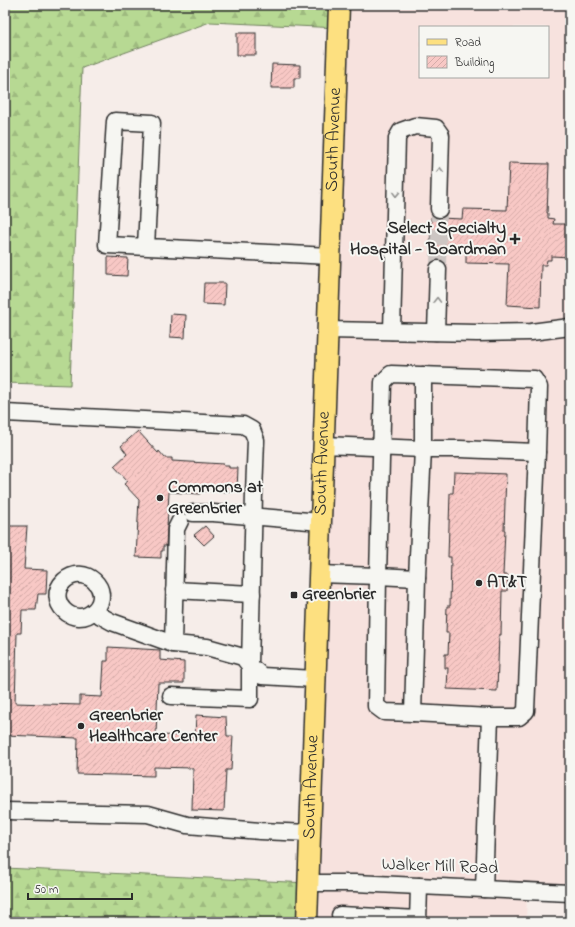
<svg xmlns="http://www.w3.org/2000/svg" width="575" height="927" font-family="'Indie Flower',sans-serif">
	<defs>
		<pattern id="forest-firs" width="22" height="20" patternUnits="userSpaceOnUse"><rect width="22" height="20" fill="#b7d993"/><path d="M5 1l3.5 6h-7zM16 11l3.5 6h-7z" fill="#9eba7f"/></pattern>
		<pattern id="building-hatch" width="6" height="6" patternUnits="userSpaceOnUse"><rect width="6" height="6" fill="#f8c8c5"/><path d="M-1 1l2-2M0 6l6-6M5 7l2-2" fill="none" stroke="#d5aca9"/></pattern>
	</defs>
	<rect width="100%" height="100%" fill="#f6ede9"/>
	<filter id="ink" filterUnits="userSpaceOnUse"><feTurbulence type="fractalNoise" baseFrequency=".025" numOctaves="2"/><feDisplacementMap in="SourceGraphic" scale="8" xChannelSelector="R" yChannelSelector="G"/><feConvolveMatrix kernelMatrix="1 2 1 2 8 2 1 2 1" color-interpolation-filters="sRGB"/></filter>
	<g filter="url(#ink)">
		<!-- built -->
		<path fill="#f7e2de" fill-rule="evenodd" d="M339,5H570V893L527,891L526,922H307ZM420,27H548V77H420Z"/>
		<!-- forest -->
		<g fill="url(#forest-firs)" stroke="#71825f">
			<path d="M5,5H339V28L210,22L82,68L70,385L5,383Z"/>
			<path d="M5,868L308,883L307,922H5Z"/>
		</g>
		<!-- building -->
		<g fill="url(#building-hatch)" stroke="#2b2b2b">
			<rect x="237" y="33" width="19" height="22"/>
			<path d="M272,64L300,65V78H294V88H271Z"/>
			<path d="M509,163L549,164L547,213H548V218L554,219L553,224H570V257L551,256V260H547L546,265H541L540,307L507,305L509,264L466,263V251L430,250L431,217L439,218L462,219L463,209L507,210Z"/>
			<path d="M108,257L128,258L127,276L108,275Z"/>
			<path d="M204,283H225L224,305L203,304Z"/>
			<path d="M171,314L186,315L185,338L170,337Z"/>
			<path d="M138,431L158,453L159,451L165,458H172V461L224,464V466H229V468H238L237,490L224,492L200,491V494L169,492L166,546H163V551H161V558L136,557L139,500L124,484L128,481L114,466L127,454L121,446Z"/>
			<path d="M454,472L506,474L504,530H505L503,575H508L507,591H502L501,635H499L497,691L447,689L448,668H445V654H448L449,633H446L447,606H450L451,557H448L450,493H453Z"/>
			<path d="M5,526H27L24,569L47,570L46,594H38L36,610H22L21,633H17L15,703L80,705V696L102,697L104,661H108V647L160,650V660L184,662V683H158L156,735L195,736L196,715L226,717L227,736H233L231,770H226L224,811L192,810L193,768L154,767V776L77,774L78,738L5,735Z"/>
			<path d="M205,526L214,536L204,545L194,535Z"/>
		</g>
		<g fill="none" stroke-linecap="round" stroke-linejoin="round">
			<!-- minor-tunnel -->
			<path stroke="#cdc6c3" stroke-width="16" stroke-dasharray="16 8" stroke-linecap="butt" d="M438,269L439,209"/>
			<defs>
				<g id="minor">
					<path d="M146,247L152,123L115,121L107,245L330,256"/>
					<path d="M327,330L477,333L531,332L570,327"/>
					<path d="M392,331L397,138L401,131L415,126L436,128L441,135L439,209"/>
					<path d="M436,332L438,269"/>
					<path d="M5,413L243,425L252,430L256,440L254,493L250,666L262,676L315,679"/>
					<path d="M323,445L423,449H460L537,452L526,711L519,717H490L484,889"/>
					<path d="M193,513H213L321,522"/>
					<path d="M319,574L378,576L376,706L384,712L413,713L490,717"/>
					<path d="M417,578L378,576L383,382L391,374L534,379L539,387L537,452"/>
					<path d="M174,590L252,594"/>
					<path d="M95,610C74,631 44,600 64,581C84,562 114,590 95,610L101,616L112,622L173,644"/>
					<path d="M171,696L250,699V666L243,657L207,647L173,644L176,529L180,521"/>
					<path d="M413,713L417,578L423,449V375"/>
					<path d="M5,811L148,814L187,825L260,831L310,833"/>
					<path d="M308,883H355L570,893"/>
					<path d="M340,915L418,919"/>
					<path d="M418,922L419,886"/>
				</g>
				<g id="major">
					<path id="s1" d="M307,922L339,5"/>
				</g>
			</defs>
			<!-- minor casing -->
			<use href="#minor" stroke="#2b2b2b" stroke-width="19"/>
			<!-- major casing -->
			<use href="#major" stroke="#2b2b2b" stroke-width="23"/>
			<!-- minor -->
			<use href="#minor" stroke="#f6f6f2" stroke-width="16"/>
			<!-- major -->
			<use href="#major" stroke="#fde080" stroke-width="20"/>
		</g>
		<!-- one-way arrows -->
		<defs><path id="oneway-chevron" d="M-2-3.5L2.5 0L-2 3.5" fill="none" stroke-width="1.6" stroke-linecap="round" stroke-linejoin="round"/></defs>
		<g stroke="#90908e">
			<use href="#oneway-chevron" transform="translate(440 170) rotate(-89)"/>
			<use href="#oneway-chevron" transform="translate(396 194) rotate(92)"/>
			<use href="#oneway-chevron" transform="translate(437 300) rotate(-89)"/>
		</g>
	</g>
	<!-- markers -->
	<g fill="#2b2b2b" stroke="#f6f6f2" stroke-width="1.5">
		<path d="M513 233h4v4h4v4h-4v4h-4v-4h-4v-4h4z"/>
		<circle cx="160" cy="498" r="4"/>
		<circle cx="479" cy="583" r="4"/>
		<rect x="290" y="591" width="8" height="8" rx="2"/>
		<circle cx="81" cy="726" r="4"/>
	</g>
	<g text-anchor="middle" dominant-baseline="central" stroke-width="4" stroke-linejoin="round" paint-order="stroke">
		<!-- street labels -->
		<g font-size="18" fill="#2b2b2b" stroke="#f6f6f2">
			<text stroke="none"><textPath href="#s1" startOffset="783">South Avenue</textPath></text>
			<text stroke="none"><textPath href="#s1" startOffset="459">South Avenue</textPath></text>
			<text stroke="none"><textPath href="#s1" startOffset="135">South Avenue</textPath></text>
			<text transform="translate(440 867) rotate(2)">Walker Mill Road</text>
		</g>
		<!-- poi labels -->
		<g font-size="18" font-weight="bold" fill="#2b2b2b" stroke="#f6f6f2" text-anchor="start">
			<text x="506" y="229" text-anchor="end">Select Specialty<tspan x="506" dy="21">Hospital - Boardman</tspan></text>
			<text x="168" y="488">Commons at<tspan x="168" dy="21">Greenbrier</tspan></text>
			<text x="487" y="583">AT&amp;T</text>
			<text x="302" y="595">Greenbrier</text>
			<text x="89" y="716">Greenbrier<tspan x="89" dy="21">Healthcare Center</tspan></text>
		</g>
	</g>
	<!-- margin -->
	<rect width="575" height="927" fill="none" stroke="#f6f6f2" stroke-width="20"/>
	<rect x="10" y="10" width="555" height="907" fill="none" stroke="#2b2b2b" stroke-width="1.5" filter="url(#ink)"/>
	<!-- legend -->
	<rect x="419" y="26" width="130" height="52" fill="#f6f6f2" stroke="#a5a5a2"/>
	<rect x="427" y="39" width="20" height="6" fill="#fde080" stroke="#a5a5a2"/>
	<text x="455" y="46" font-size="12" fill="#2b2b2b">Road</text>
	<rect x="427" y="56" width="20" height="12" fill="url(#building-hatch)" stroke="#a5a5a2"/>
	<text x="455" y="66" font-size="12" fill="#2b2b2b">Building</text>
	<!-- scale -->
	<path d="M28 893v6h104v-6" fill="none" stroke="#2b2b2b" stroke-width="2"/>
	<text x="34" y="893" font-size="12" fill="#2b2b2b" stroke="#f6f6f2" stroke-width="3" paint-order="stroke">50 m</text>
</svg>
